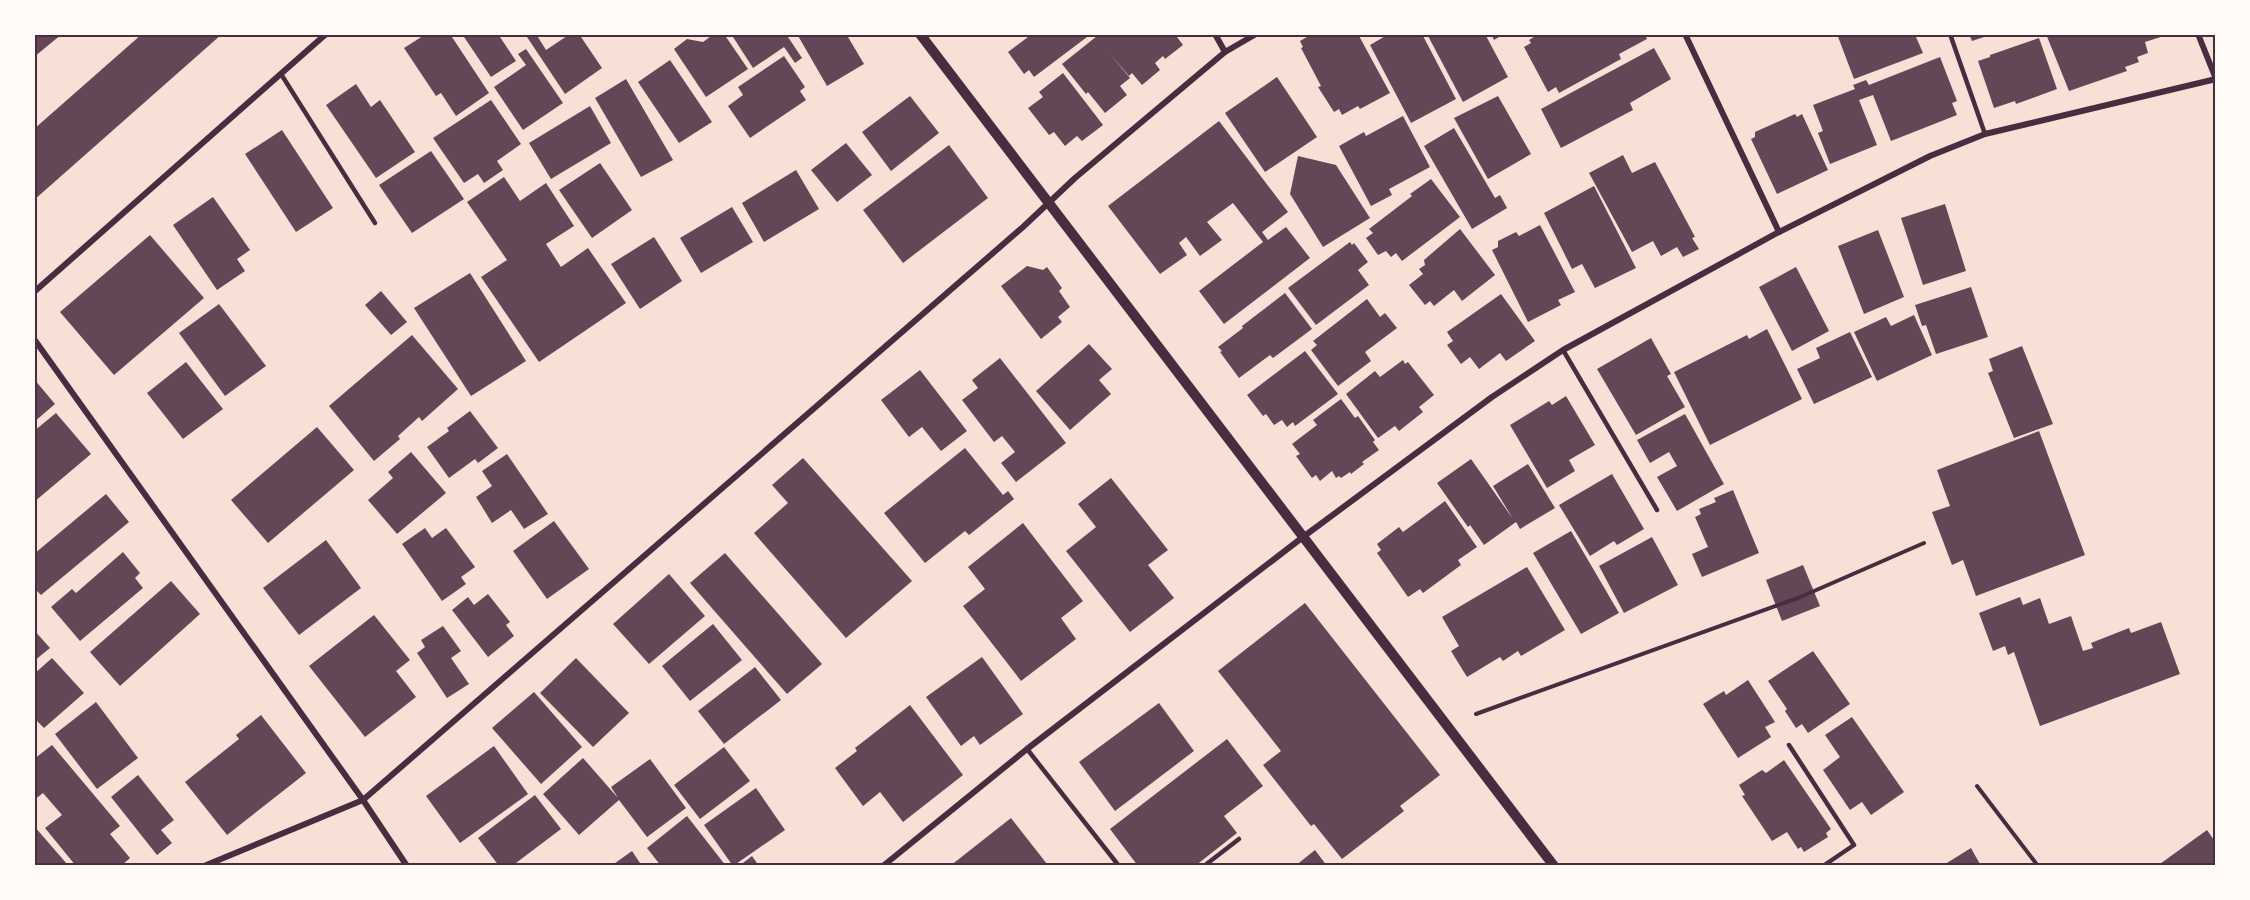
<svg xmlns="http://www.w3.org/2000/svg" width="2250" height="900" font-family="Commissioner,sans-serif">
	<rect width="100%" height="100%" fill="#f7e1d7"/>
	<!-- building -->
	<g fill="#644757">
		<path d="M34,34H62L34,57Z"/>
		<path d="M142,34H222L34,200V129Z"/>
		<path d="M426,34H450L489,93L456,116L441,93L436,96L404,48Z"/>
		<path d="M462,34H498L516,61L491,77Z"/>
		<path d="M525,34H536L546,50L570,34H579L602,68L565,94Z"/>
		<path d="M714,34H724L748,69L706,97L674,49L687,39L703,42Z"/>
		<path d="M737,34H786L802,58L795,63L784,47L753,68L733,37Z"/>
		<path d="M797,34H853L848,37L864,64L827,86Z"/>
		<path d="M1032,34H1091L1034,77L1029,70L1024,74L1008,52Z"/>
		<path d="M1095,34H1180L1177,37L1183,45L1165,59L1163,56L1155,63L1160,70L1142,85L1132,73L1129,76L1110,54L1130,78L1120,86L1127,95L1105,113L1088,92L1086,94L1062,64L1097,36Z"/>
		<path d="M1312,34H1358L1390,93L1360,109L1358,106L1342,115L1339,109L1334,112L1318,87L1321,86L1301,48L1303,47L1300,41Z"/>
		<path d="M1389,34H1422L1456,99L1411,123L1370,45Z"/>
		<path d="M1427,34H1485L1508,77L1463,102Z"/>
		<path d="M1491,34H1504L1494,40Z"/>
		<path d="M1539,34H1645L1647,39L1619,54L1621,59L1559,93L1556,87L1548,92L1524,47L1531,43L1529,40Z"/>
		<path d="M1837,34H1922L1916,37L1923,53L1854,79Z"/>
		<path d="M1969,34H1989L1990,35L1972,41Z"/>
		<path d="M2046,34H2164V36L2145,42L2148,53L2137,57L2139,62L2125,67L2127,71L2069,91Z"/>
		<path d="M2039,38L2057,89L2016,104L2015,101L1994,108L1978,61L1990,57V55Z"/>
		<path d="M1654,48L1671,79L1630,103L1633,110L1561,148L1541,109Z"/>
		<path d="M526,49L563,103L523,130L494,87L526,65L518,54Z"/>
		<path d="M784,56L805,87L800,91L806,100L750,138L728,106L743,95L738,87Z"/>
		<path d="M1940,57L1957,101L1952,103L1957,115L1891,141L1873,95L1859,100L1877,145L1830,164L1818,133L1823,131L1813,105L1855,89L1853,85L1866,80L1869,85Z"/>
		<path d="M670,60L712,122L679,143L638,82Z"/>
		<path d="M1063,73L1103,125L1082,141L1077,136L1065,146L1054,132L1049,135L1028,108L1043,97L1039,92Z"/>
		<path d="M1277,77L1317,137L1265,172L1225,113Z"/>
		<path d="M626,79L673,160L641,177L595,98Z"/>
		<path d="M356,84L371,107L380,100L415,152L376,178L326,105Z"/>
		<path d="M910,96L939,133L891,171L862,132Z"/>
		<path d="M1498,96L1531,154L1488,179L1454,118Z"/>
		<path d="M491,100L521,144L497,161L503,170L484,183L478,174L464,183L433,138Z"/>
		<path d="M590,106L611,143L551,179L529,143Z"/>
		<path d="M1795,114L1797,117L1802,114L1828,170L1777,194L1751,139L1755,137V132Z"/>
		<path d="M1403,116L1430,167L1389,189L1392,195L1371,206L1339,146L1364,132L1366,136Z"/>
		<path d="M1219,121L1288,212L1262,232L1268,240L1286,227L1310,258L1224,324L1199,291L1263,242L1233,203L1207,222L1222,240L1200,256L1186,237L1179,243L1187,255L1160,274L1108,206Z"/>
		<path d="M1454,128L1495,198L1500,195L1507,208L1472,229L1424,146Z"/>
		<path d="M282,130L333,208L296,232L245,154Z"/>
		<path d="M846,143L872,175L837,202L811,170Z"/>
		<path d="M949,145L988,198L903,263L863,210Z"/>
		<path d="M431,151L464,199L412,233L379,185Z"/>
		<path d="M1623,155L1632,173L1655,162L1695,237L1692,238L1699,249L1683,257L1677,247L1661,256L1653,241L1632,252L1589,173Z"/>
		<path d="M1298,156L1336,165L1370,218L1323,247L1290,194Z"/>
		<path d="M600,163L632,210L592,238L559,190Z"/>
		<path d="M796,170L819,209L764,242L742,203Z"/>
		<path d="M504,177L520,201L546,183L574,226L546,244L561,267L588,248L626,303L539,362L481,277L507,260L467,202Z"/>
		<path d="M1431,179L1460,217L1402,261L1396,253L1391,257L1386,251L1378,255L1366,238L1373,233L1369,229L1412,196L1410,194Z"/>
		<path d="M1594,186L1636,268L1595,288L1582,264L1572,269L1544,213Z"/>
		<path d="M213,197L250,250L237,259L245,271L217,290L173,225Z"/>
		<path d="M1945,204L1966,271L1923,285L1901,218Z"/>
		<path d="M732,207L753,242L701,273L680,238Z"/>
		<path d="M1540,225L1575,292L1558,300L1561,305L1528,322L1492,250L1498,247V241L1516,232L1519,236Z"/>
		<path d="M1460,229L1495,275L1462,301L1454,290L1434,306L1430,301L1425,305L1409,285L1423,274L1419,269L1425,265L1424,260Z"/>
		<path d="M1878,230L1904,297L1864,314L1838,246Z"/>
		<path d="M150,235L204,298L114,375L60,312Z"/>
		<path d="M654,237L682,281L640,309L611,264Z"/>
		<path d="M1350,242L1352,245L1354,243L1368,262L1358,270L1369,285L1316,325L1288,288Z"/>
		<path d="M1027,266L1043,270L1047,267L1062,288L1059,291L1070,307L1058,317L1062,322L1041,339L1001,286Z"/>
		<path d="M1796,267L1829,331L1792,351L1759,287Z"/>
		<path d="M470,273L526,361L471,396L414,308Z"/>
		<path d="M1971,287L1988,337L1936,354L1926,325L1922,326L1915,305Z"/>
		<path d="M381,291L407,322L391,335L365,305Z"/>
		<path d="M1285,293L1312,329L1273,358L1270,355L1239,378L1220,352L1222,351L1218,347L1243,328L1242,326Z"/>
		<path d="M1501,294L1535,341L1506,361L1500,353L1479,369L1470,357L1461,364L1447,345L1453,341L1447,332Z"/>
		<path d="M1367,299L1380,317L1385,313L1397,328L1365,352L1371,361L1338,386L1311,350L1317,345L1313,341Z"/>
		<path d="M219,304L266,366L225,396L179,333Z"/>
		<path d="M1914,315L1932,355L1877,381L1854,332L1886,317L1891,326Z"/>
		<path d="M1767,329L1802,399L1710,445L1674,372L1747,335L1749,339Z"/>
		<path d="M1850,332L1872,377L1814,404L1797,369L1820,358L1816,348Z"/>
		<path d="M412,335L458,389L422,421L419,417L398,436L400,439L374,461L329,406Z"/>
		<path d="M1651,338L1671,374L1667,376L1685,407L1636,435L1597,369Z"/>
		<path d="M1089,344L1112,369L1099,380L1111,394L1070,430L1036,391Z"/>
		<path d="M2022,346L2053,424L2014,438L1988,373L1993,371L1989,359Z"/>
		<path d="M1305,351L1338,394L1295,426L1293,422L1287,427L1282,420L1274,425L1266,414L1263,416L1247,395Z"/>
		<path d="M1000,358L1066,443L1016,482L1001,463L1015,452L1002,436L994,442L962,400L978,388L972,380Z"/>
		<path d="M1403,360L1405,364L1408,362L1434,395L1419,407L1423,412L1399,431L1395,426L1378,438L1346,394L1375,371L1380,377Z"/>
		<path d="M186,362L223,409L183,439L147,393Z"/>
		<path d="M920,370L967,431L941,451L922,427L909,437L881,400Z"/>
		<path d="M34,379L55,404L34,422Z"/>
		<path d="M1566,396L1595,445L1569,460L1575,471L1547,488L1510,425L1549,401L1552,405Z"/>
		<path d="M1341,399L1355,418L1358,416L1375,440L1373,442L1379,450L1362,462L1364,464L1351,474L1350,472L1341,478L1339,476L1336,478L1332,471L1320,481L1316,475L1312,478L1296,456L1300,454L1292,444L1317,425L1313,420Z"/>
		<path d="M470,411L498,448L478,463L475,459L449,478L427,447L449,431L447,428Z"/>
		<path d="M56,413L91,454L34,502V431Z"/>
		<path d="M1685,414L1724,484L1677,511L1657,477L1677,466L1669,452L1650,463L1637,440Z"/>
		<path d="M317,427L354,470L268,543L231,500Z"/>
		<path d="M2039,431L2085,555L1976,596L1963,560L1952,565L1932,512L1950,506L1937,470Z"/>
		<path d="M965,448L1003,495L1008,491L1014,499L969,535L965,531L925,563L884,513Z"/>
		<path d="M411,452L446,493L397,534L368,500L393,478L388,472Z"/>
		<path d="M507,454L548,514L524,529L511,510L492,523L476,497L492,486L482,471Z"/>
		<path d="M803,458L912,581L846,638L754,533L788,503L772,485Z"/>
		<path d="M1471,459L1513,519L1493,486L1528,464L1555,508L1520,529L1516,522L1484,545L1470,525L1468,527L1437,483Z"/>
		<path d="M1612,474L1644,529L1617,545L1614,541L1590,556L1559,505Z"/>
		<path d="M1111,478L1168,550L1148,565L1174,598L1130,632L1066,551L1096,527L1078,504Z"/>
		<path d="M1733,490L1759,553L1702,577L1692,554L1708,547L1695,517L1701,514L1699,509L1716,502L1714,498Z"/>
		<path d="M106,494L129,522L41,595L34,588V554Z"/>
		<path d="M1445,501L1477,547L1458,560L1461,565L1423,593L1420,589L1408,597L1377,553L1381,550L1377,544L1399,527L1403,532Z"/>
		<path d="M554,521L589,569L547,599L513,551Z"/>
		<path d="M1023,523L1083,601L1061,618L1076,639L1021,681L963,606L985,589L968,567Z"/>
		<path d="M425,528L432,538L446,528L475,567L461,577L466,584L442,601L402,544Z"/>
		<path d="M1571,531L1619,613L1581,634L1533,553Z"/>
		<path d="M1652,537L1678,585L1624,613L1599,566Z"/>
		<path d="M326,540L361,588L299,635L263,588Z"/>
		<path d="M123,552L140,573L135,578L143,588L80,641L51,607L72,589L76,593Z"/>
		<path d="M725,553L822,664L787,694L690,583Z"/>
		<path d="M1803,565L1820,606L1782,621L1766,580Z"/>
		<path d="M1527,567L1565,630L1521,656L1518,651L1503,661L1500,657L1467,677L1451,651L1459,646L1442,617Z"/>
		<path d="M669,574L705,616L649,664L613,624Z"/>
		<path d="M171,581L200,614L120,686L90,652Z"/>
		<path d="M488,594L510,622L506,625L514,636L488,657L452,610L468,597L474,605Z"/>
		<path d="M2020,597L2023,605L2040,598L2049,624L2071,616L2083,651L2093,648L2091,643L2129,628L2131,633L2161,622L2180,674L2040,726L2014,652L2008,655L2005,646L1993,651L1979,613Z"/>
		<path d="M1305,603L1440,775L1400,806L1404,811L1342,859L1314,824L1311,826L1263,765L1281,751L1218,671Z"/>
		<path d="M374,615L410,660L396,671L416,697L365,737L309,666Z"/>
		<path d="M713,624L742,660L690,701L662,666Z"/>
		<path d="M443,626L461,651L451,658L469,684L447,698L417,653L425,647L421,640Z"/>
		<path d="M34,630L50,648L34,661Z"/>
		<path d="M1813,651L1850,704L1808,733L1802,724L1796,728L1785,711L1787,709L1768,681Z"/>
		<path d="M982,657L1023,714L980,745L974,736L961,746L926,697Z"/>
		<path d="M52,658L84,693L44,728L34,718V674Z"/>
		<path d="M576,658L629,713L593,747L540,693Z"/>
		<path d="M755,667L781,700L724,744L698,711Z"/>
		<path d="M1748,680L1775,722L1765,727L1771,737L1738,758L1703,704L1724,691L1726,695Z"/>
		<path d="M534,692L582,747L541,784L492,728Z"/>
		<path d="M96,702L138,758L97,789L55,734Z"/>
		<path d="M1159,703L1194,751L1115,811L1079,762Z"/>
		<path d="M910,705L963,775L903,822L880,792L863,806L835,768L857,751L855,748Z"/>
		<path d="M261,715L306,773L227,835L185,782L239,739L236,735Z"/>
		<path d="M1852,717L1904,792L1871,815L1862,802L1850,810L1823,770L1840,757L1825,735Z"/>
		<path d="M1227,739L1263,786L1224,816L1237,833L1195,866H1138L1110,829Z"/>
		<path d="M52,745L120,826L110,834L130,858L121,866H76L45,828L62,815L43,793L34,800V759Z"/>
		<path d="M494,746L528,794L460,843L426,796Z"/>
		<path d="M724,747L750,781L700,819L674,785Z"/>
		<path d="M583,758L618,798L611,787L650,759L686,808L647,837L619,800L579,835L543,794Z"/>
		<path d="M1784,760L1831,829L1826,833L1828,837L1804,852L1801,847L1798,849L1787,832L1772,841L1742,796L1745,795L1739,785L1762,770L1766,773Z"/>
		<path d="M138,775L174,820L161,830L172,843L157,855L111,797Z"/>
		<path d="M756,788L785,830L733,866L704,825Z"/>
		<path d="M535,795L561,829L512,866H499L478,838Z"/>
		<path d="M687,816L726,866H661L647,848Z"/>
		<path d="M1011,818L1047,864L1046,866H950Z"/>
		<path d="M34,826L67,864L65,866H34Z"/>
		<path d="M2207,830L2216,843V866H2157Z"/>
		<path d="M1971,848L1981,866H1942Z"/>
		<path d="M1315,850L1327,866H1295Z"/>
		<path d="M632,851L642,866H611Z"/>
		<path d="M752,856L759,866H739Z"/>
	</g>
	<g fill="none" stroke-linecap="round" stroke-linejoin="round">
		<!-- path -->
		<g stroke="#4a2c40" stroke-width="4">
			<path d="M1476,714L1798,598L1924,543"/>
			<path d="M1977,786L2038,866"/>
		</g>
		<!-- service -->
		<g stroke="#4a2c40" stroke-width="4.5">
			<path d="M1950,34L1985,134"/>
			<path d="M281,74L375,223"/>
			<path d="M1563,350L1657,510"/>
			<path d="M1789,745L1854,845L1823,866"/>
			<path d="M1027,749L1119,866"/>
			<path d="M1204,866L1239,839"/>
		</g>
		<!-- minor -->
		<g stroke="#4a2c40" stroke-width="6">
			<path d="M1215,34L1225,52"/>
			<path d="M1685,34L1779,232"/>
			<path d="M2198,34L2216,79"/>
			<path d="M34,292L326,34"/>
			<path d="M34,339L363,800L407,866"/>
			<path d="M204,866L363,800L1023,227L1075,178L1225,52L1256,34"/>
			<path d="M883,866L1027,749L1303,537L1492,397L1563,350L1779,232L1930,156L1985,134L2216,79"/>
		</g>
		<!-- tertiary -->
		<path stroke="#4a2c40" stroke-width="10" d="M920,34L1554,866"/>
	</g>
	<!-- border -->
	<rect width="2250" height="900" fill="none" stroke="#fffaf5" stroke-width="72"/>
	<rect x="36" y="36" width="2178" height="828" fill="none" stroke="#4a2c40" stroke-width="2"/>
</svg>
